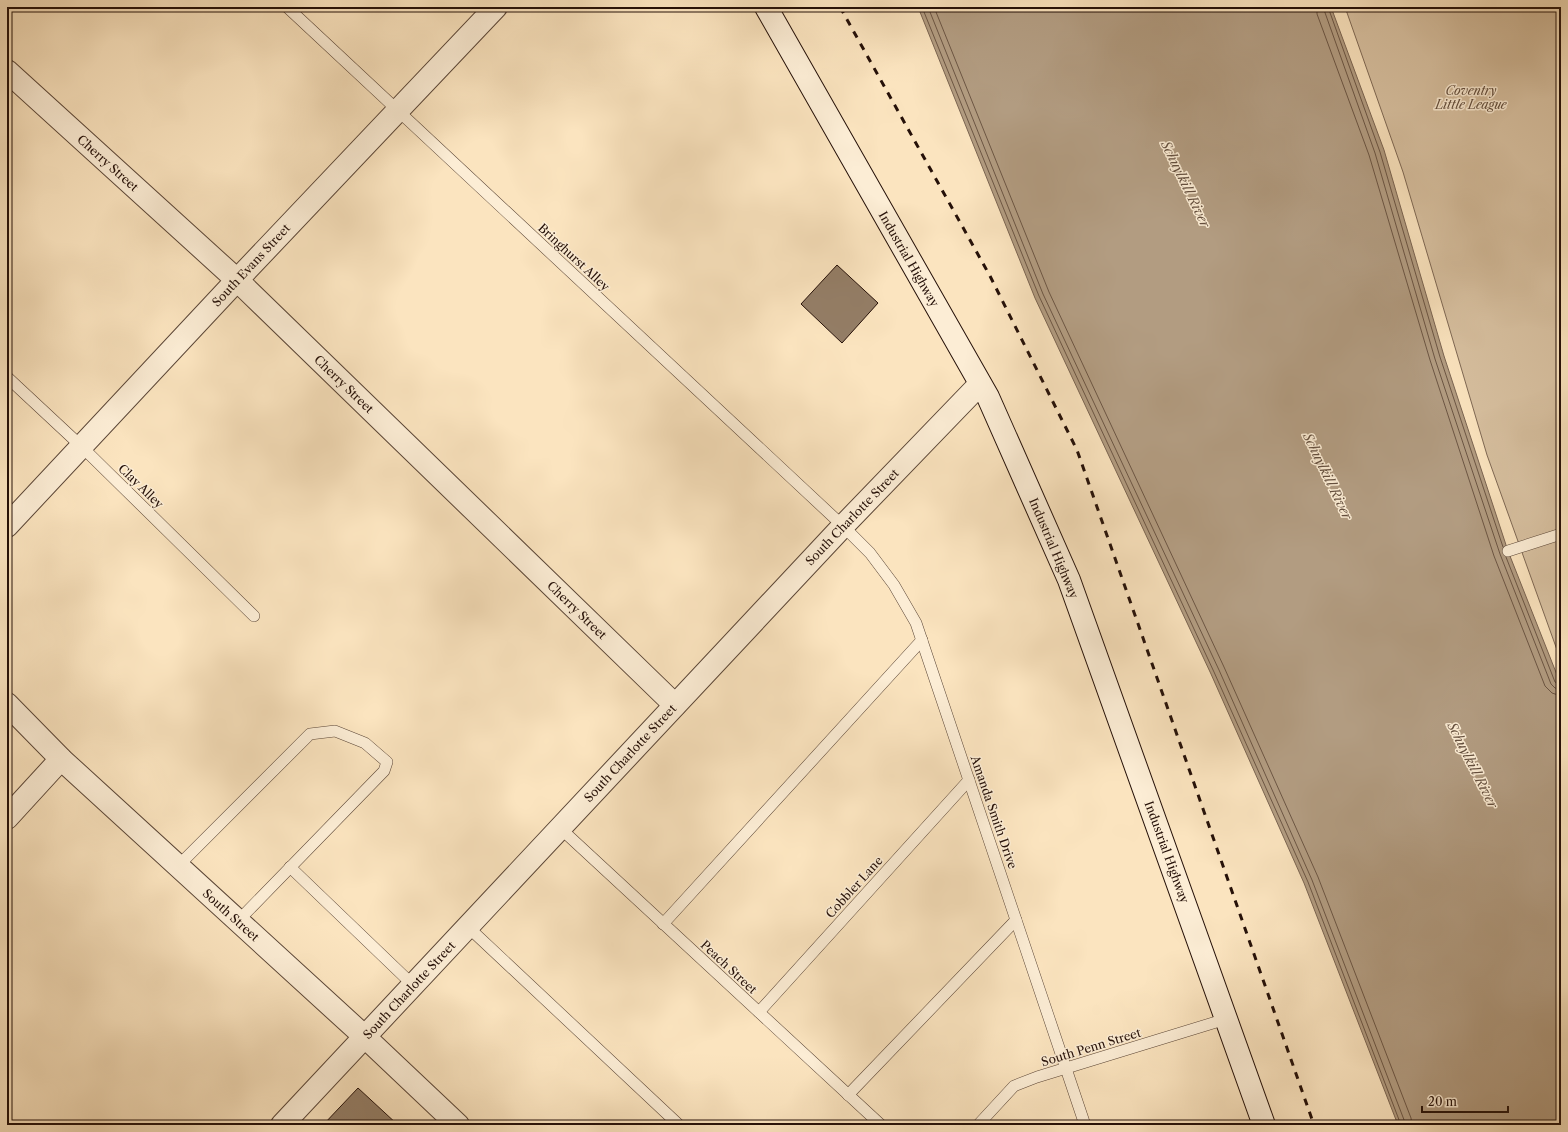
<svg xmlns="http://www.w3.org/2000/svg" width="1568" height="1132" font-family="'Libre Caslon Text',serif">
	<rect width="100%" height="100%" fill="#fbe4bf"/>
	<filter id="stains"><feTurbulence type="fractalNoise" baseFrequency=".005" numOctaves="4"/><feColorMatrix values="0 0 0 0 .2 0 0 0 0 .09 0 0 0 0 .02 0 0 0 .5 -.17"/></filter>
	<radialGradient id="worn" r=".72"><stop offset=".6" stop-color="#630" stop-opacity="0"/><stop offset="1" stop-color="#630" stop-opacity=".3"/></radialGradient>
	<!-- green -->
	<path fill="#d7c0a0" stroke="#7e6854" d="M1345,7H1561V661L1487,455L1403,172Z"/>
	<!-- water -->
	<path fill="#b29c81" stroke="#7a6451" d="M918,7H1331L1384,150L1444,356L1508,551L1561,685V1125H1398L1304,883L1211,674L1035,298Z"/>
	<g fill="none" stroke-linecap="round" stroke-linejoin="round">
		<!-- shore -->
		<g stroke="#6c5644" stroke-width="1">
			<path d="M922,7L1039,296L1214,672L1308,882L1401,1125"/>
			<path d="M928,7L1043,294L1219,670L1312,880L1406,1125"/>
			<path d="M934,7L1049,292L1224,667L1318,877L1411,1118L1412,1125"/>
			<path d="M1317,7V14L1369,155L1430,360L1494,556L1545,686L1552,693L1561,696"/>
			<path d="M1323,7L1375,153L1435,359L1500,554L1551,684L1555,688L1561,690"/>
			<path d="M1328,7L1380,152L1440,357L1503,547"/>
			<path d="M1506,557L1555,682L1558,684L1561,685"/>
		</g>
	</g>
	<!-- building -->
	<g fill="#947e67" stroke="#251008">
		<path d="M837,265L878,303L842,343L801,304Z"/>
		<path d="M358,1088L398,1125H323Z"/>
	</g>
	<g fill="none" stroke-linecap="round" stroke-linejoin="round">
		<defs>
			<g id="lane">
				<path d="M287,7L843,526L870,553L894,585L916,623L1085,1125"/>
				<path d="M7,377L81,446L254,616"/>
				<path d="M1508,551L1561,534"/>
				<path d="M560,828L881,1125"/>
				<path d="M178,866L310,734L335,731L365,743L387,762L384,771L238,921"/>
				<path d="M290,867L413,985"/>
				<path d="M663,924L922,640"/>
				<path d="M468,927L679,1125"/>
				<path d="M759,1012L969,780"/>
				<path d="M848,1095L1016,920"/>
				<path d="M978,1125L1014,1086L1037,1077L1226,1019"/>
			</g>
			<g id="street">
				<path d="M7,71L237,280L675,705"/>
				<path d="M7,526L237,280L496,7"/>
				<path d="M7,704L61,759L365,1037L458,1125"/>
				<path d="M7,818L61,759"/>
				<path d="M282,1125L843,526L980,384"/>
			</g>
			<path id="secondary" d="M766,7L988,397L1069,580L1264,1125"/>
		</defs>
		<!-- lane casing -->
		<use href="#lane" stroke="#5a4536" stroke-width="12"/>
		<!-- street casing -->
		<use href="#street" stroke="#5a4536" stroke-width="24"/>
		<!-- secondary casing -->
		<use href="#secondary" stroke="#251008" stroke-width="24"/>
		<!-- lane -->
		<use href="#lane" stroke="#fcedd5" stroke-width="11"/>
		<!-- street -->
		<use href="#street" stroke="#fcedd5" stroke-width="22"/>
		<!-- secondary -->
		<use href="#secondary" stroke="#fcedd5" stroke-width="22"/>
		<!-- rail -->
		<path stroke="#251008" stroke-width="3" stroke-dasharray="7 7" stroke-linecap="butt" d="M840,7L990,276L1077,450L1314,1125"/>
	</g>
	<g text-anchor="middle" dominant-baseline="central" stroke-width="3" stroke-linejoin="round" paint-order="stroke">
		<!-- park labels -->
		<g font-size="12" font-style="italic" fill="#634e3d" stroke="#fcedd5">
			<text x="1471" y="90">Coventry<tspan x="1471" dy="14">Little League</tspan></text>
		</g>
		<!-- street labels -->
		<g font-size="12" fill="#251008" stroke="#fcedd5">
			<text transform="translate(108 163) rotate(42)">Cherry Street</text>
			<text transform="translate(574 257) rotate(43)">Bringhurst Alley</text>
			<text transform="translate(909 259) rotate(60)">Industrial Highway</text>
			<text transform="translate(251 265) rotate(-47)">South Evans Street</text>
			<text transform="translate(344 384) rotate(44)">Cherry Street</text>
			<text transform="translate(141 486) rotate(44)">Clay Alley</text>
			<text transform="translate(852 517) rotate(-46)">South Charlotte Street</text>
			<text transform="translate(1054 548) rotate(67)">Industrial Highway</text>
			<text transform="translate(577 610) rotate(44)">Cherry Street</text>
			<text transform="translate(630 753) rotate(-47)">South Charlotte Street</text>
			<text transform="translate(994 812) rotate(71)">Amanda Smith Drive</text>
			<text transform="translate(1167 852) rotate(70)">Industrial Highway</text>
			<text transform="translate(854 887) rotate(-48)">Cobbler Lane</text>
			<text transform="translate(231 915) rotate(42)">South Street</text>
			<text transform="translate(729 967) rotate(43)">Peach Street</text>
			<text transform="translate(409 990) rotate(-47)">South Charlotte Street</text>
			<text transform="translate(1091 1047) rotate(-17)">South Penn Street</text>
		</g>
		<!-- water labels -->
		<g font-size="13" font-style="italic" fill="#644f3e" stroke="#fcedd5">
			<text transform="translate(1186 184) rotate(64)">Schuylkill River</text>
			<text transform="translate(1328 476) rotate(64)">Schuylkill River</text>
			<text transform="translate(1473 765) rotate(63)">Schuylkill River</text>
		</g>
	</g>
	<!-- margin -->
	<rect width="1568" height="1132" fill="none" stroke="#fbe4bf" stroke-width="24"/>
	<rect x="8" y="8" width="1552" height="1116" fill="none" stroke="#251008" stroke-width="2"/>
	<rect x="12" y="12" width="1544" height="1108" fill="none" stroke="#251008"/>
	<!-- scale -->
	<path d="M1422 1106v6h86v-6" fill="none" stroke="#251008" stroke-width="2"/>
	<text x="1428" y="1106" font-size="12" fill="#251008" stroke="#fcedd5" stroke-width="3" paint-order="stroke">20 m</text>
	<rect width="100%" height="100%" filter="url(#stains)"/>
	<rect width="100%" height="100%" fill="url(#worn)"/>
</svg>
